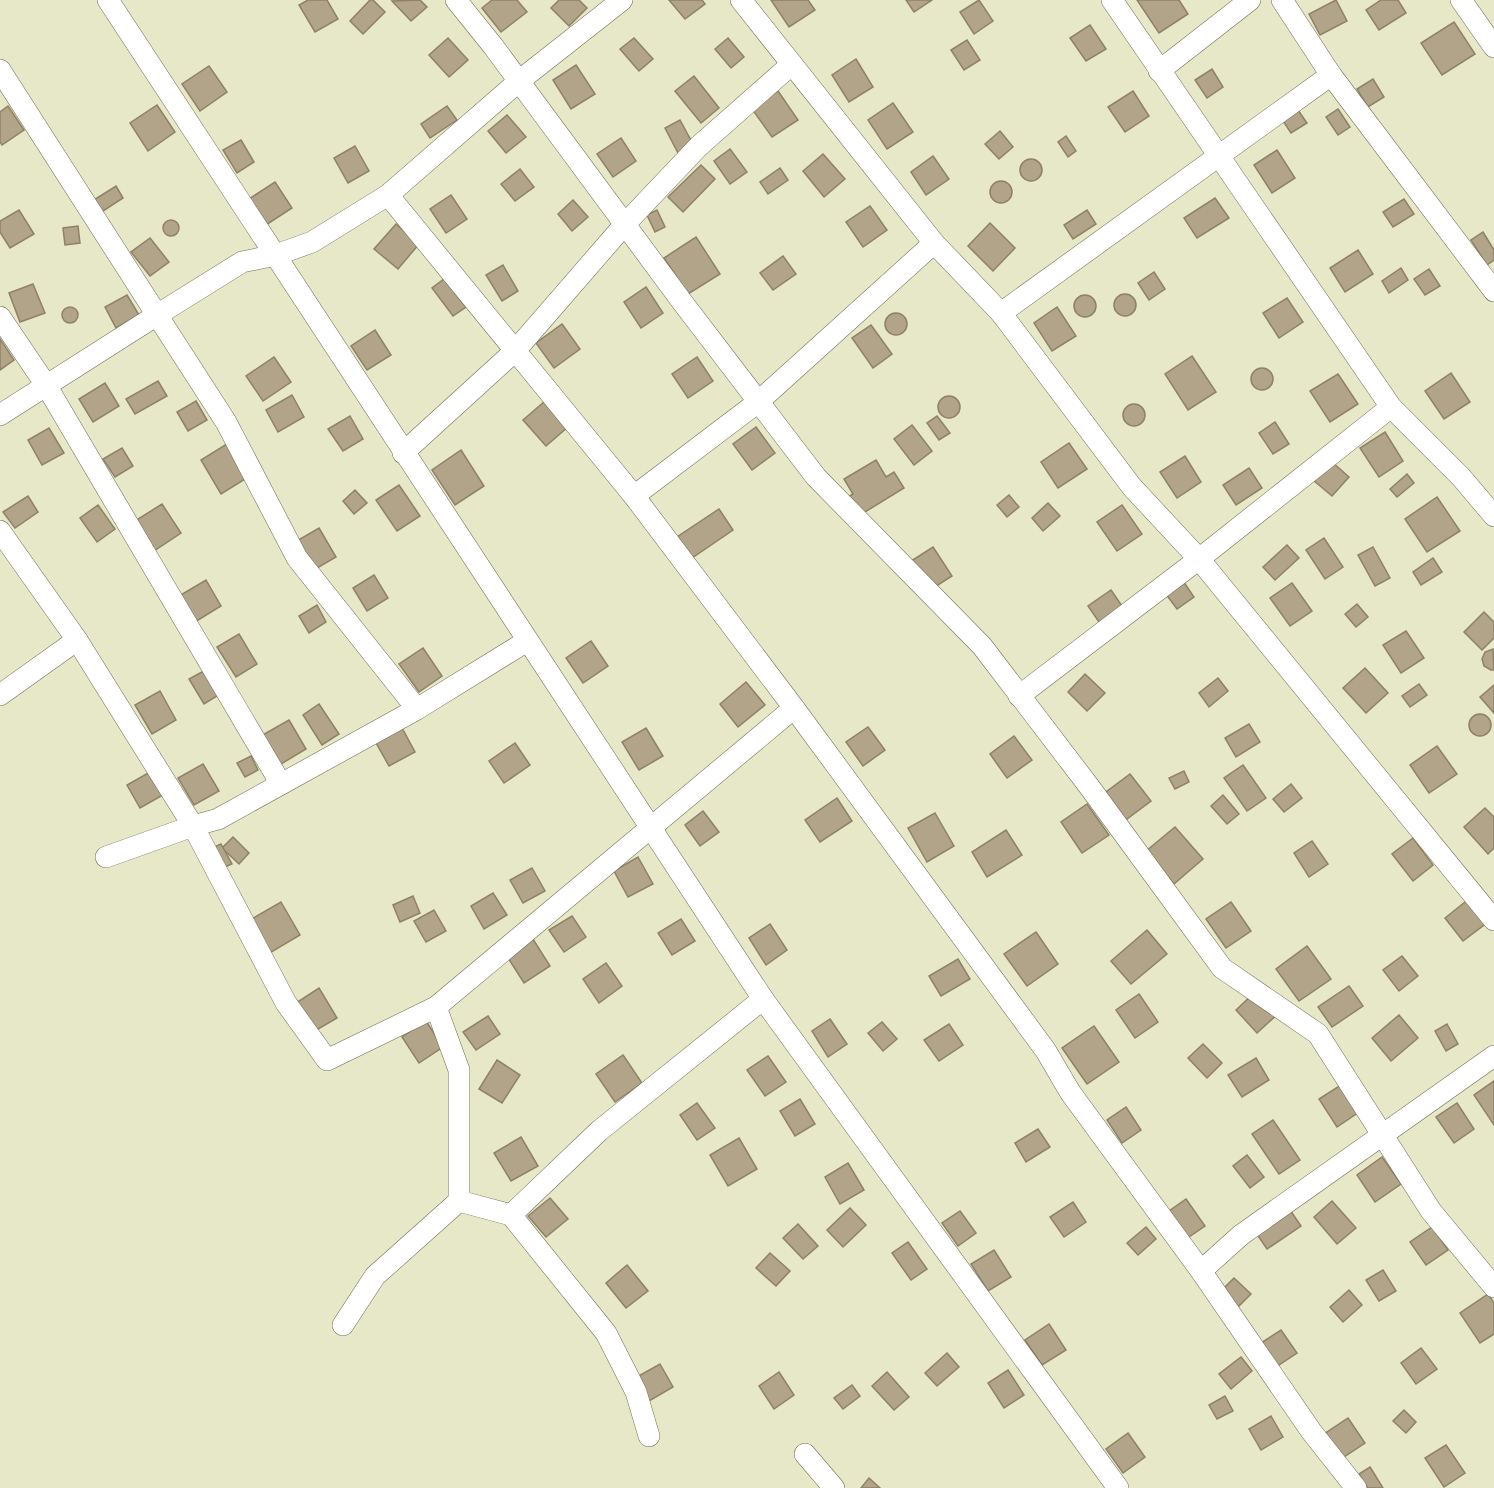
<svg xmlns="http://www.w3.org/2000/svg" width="1494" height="1488" font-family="Inter,sans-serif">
	<rect width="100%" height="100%" fill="#e7e8c8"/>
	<!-- building -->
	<g fill="#b2a488" stroke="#8e8166" stroke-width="1.5">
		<path d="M308,0H327L338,19L315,32L299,5Z"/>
		<path d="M370,0H373L385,12L363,34L350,21Z"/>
		<path d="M420,0L427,7L411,21L392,1Z"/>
		<path d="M492,0H517L527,12L501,32L482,8Z"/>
		<path d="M559,0H579L587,8L569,26L551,8Z"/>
		<path d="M669,0H702L705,4L685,19Z"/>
		<path d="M771,0H808L815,10L789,27Z"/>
		<path d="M906,0H932L914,12Z"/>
		<path d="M979,0L993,21L974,34L960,12Z"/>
		<path d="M1137,0H1179L1188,14L1159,33Z"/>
		<path d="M1336,0L1347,21L1320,35L1309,14Z"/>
		<path d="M1381,0H1398L1406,13L1379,30L1366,10Z"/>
		<path d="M1454,22L1475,54L1442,75L1421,43Z"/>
		<path d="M1090,25L1106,49L1086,61L1070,38Z"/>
		<path d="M448,38L468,60L449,77L429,55Z"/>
		<path d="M634,38L653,59L639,71L620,49Z"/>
		<path d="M728,38L744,57L731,68L715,49Z"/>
		<path d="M967,40L980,60L964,70L951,50Z"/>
		<path d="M856,59L873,87L849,102L832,75Z"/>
		<path d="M576,65L595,94L571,109L553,80Z"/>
		<path d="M209,66L227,92L200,111L182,84Z"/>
		<path d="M1212,69L1223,87L1207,98L1195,80Z"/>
		<path d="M694,76L719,108L701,123L675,91Z"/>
		<path d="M1373,79L1384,97L1368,107L1357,89Z"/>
		<path d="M778,91L798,120L772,137L752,109Z"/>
		<path d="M1133,91L1149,116L1125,132L1108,107Z"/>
		<path d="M893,103L913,132L887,149L868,120Z"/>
		<path d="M157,105L175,132L148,151L130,123Z"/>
		<path d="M8,106L24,130L2,145L0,142V112Z"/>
		<path d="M447,106L457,120L430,138L421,124Z"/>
		<path d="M1338,109L1350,127L1338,135L1326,117Z"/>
		<path d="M1298,110L1307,123L1291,133L1283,121Z"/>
		<path d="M507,115L526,137L506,153L488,131Z"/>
		<path d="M680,120L693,144L678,153L665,128Z"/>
		<path d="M1000,131L1013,147L999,159L985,144Z"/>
		<path d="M1066,136L1076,151L1068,157L1058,142Z"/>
		<path d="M621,138L636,161L613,177L597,154Z"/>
		<path d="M241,140L254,162L237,173L223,150Z"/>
		<path d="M355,146L369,171L348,183L334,158Z"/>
		<path d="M730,149L747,172L730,184L714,161Z"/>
		<path d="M1277,150L1295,178L1272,193L1254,165Z"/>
		<path d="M823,154L845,179L824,197L803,171Z"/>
		<path d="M933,156L949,179L926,195L911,172Z"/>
		<circle cx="1031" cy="170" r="11"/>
		<path d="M701,165L715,179L683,212L668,197Z"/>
		<path d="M780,168L788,180L768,194L760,182Z"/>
		<path d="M520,169L534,187L515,201L501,184Z"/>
		<circle cx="1001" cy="192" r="11"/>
		<path d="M275,182L292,208L266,225L249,199Z"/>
		<path d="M116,186L123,198L97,215L89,203Z"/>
		<path d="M451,195L467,219L446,233L430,209Z"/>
		<path d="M1215,198L1229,218L1197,238L1184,218Z"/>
		<path d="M1404,199L1414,214L1393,227L1383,212Z"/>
		<path d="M573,200L588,217L572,231L558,214Z"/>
		<path d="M870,206L887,230L863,247L846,222Z"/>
		<path d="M19,210L34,234L10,248L0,232V221Z"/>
		<path d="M657,210L665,227L655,232L647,215Z"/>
		<path d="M1087,210L1096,224L1073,239L1064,225Z"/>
		<circle cx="171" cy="228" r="8"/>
		<path d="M990,223L1015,248L993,271L968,246Z"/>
		<path d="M396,224L419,244L398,269L374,249Z"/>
		<path d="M78,226L80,243L65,245L63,228Z"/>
		<path d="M1483,232L1494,250V260L1487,265L1471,240Z"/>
		<path d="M696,237L720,274L688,294L664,258Z"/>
		<path d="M150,238L169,262L150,276L131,252Z"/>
		<path d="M1358,250L1373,274L1345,292L1330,268Z"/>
		<path d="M783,256L796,274L773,290L760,273Z"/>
		<path d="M503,265L518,291L502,301L486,275Z"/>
		<path d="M1401,268L1408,280L1389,293L1382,281Z"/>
		<path d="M1429,269L1440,286L1425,295L1414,279Z"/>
		<path d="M1154,272L1165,289L1149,300L1138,283Z"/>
		<path d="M444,279L466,307L453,316L432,288Z"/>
		<path d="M33,284L45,313L20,322L9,293Z"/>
		<path d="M646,287L663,313L641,328L624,302Z"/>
		<circle cx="1125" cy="305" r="11"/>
		<path d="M127,295L139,315L116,328L105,307Z"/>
		<circle cx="1085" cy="306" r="11"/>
		<path d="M1287,298L1303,322L1279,338L1263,313Z"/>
		<path d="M1057,307L1076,336L1052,351L1034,323Z"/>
		<circle cx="70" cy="315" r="8"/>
		<circle cx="896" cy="324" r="11"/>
		<path d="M562,324L580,349L554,368L536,343Z"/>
		<path d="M871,325L892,354L873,368L852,338Z"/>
		<path d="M375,330L391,355L367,370L351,346Z"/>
		<path d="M0,339L14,360L0,370Z"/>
		<path d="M1192,356L1216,392L1188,410L1165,374Z"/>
		<path d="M274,357L291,382L263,401L246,376Z"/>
		<path d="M697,357L713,381L688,398L672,374Z"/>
		<circle cx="1262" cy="379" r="11"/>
		<path d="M1451,373L1470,402L1444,419L1425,391Z"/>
		<path d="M1338,374L1358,404L1330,422L1310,391Z"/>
		<path d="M158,381L167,396L135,414L126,399Z"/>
		<path d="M105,383L119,406L93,422L79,399Z"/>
		<path d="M292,395L304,417L278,432L266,410Z"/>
		<circle cx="949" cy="407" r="11"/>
		<path d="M196,401L207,420L188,431L177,412Z"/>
		<path d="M545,401L568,427L546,446L523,420Z"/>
		<circle cx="1134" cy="415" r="11"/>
		<path d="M350,416L363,439L343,451L328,429Z"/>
		<path d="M937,416L950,433L939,440L927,423Z"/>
		<path d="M1275,422L1289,444L1273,454L1259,433Z"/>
		<path d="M912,425L932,451L914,465L894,439Z"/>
		<path d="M756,427L775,453L752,470L733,444Z"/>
		<path d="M49,428L64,453L42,465L28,440Z"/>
		<path d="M1385,432L1403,461L1379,477L1360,448Z"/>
		<path d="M230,442L250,476L221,494L201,460Z"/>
		<path d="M1069,443L1087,469L1058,488L1041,462Z"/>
		<path d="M122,448L133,466L115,477L103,459Z"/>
		<path d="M461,450L484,486L455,505L432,470Z"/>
		<path d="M1185,456L1201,482L1177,498L1160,472Z"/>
		<path d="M876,460L886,477L894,472L904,488L847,523L836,504L853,494L844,479Z"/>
		<path d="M1331,461L1349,477L1332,496L1313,480Z"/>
		<path d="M1249,468L1262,488L1236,505L1223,485Z"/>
		<path d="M1407,474L1414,483L1397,497L1390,489Z"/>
		<path d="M399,485L420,516L397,531L376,500Z"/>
		<path d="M355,490L367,503L354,514L343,501Z"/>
		<path d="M1009,495L1019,507L1007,517L997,505Z"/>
		<path d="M28,496L38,512L15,528L3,512Z"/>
		<path d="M1437,497L1460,531L1427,552L1405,519Z"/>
		<path d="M1048,503L1060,516L1043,531L1032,518Z"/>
		<path d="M162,504L181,533L154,551L135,521Z"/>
		<path d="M98,505L115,529L97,542L80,518Z"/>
		<path d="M1122,505L1142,534L1117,551L1097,522Z"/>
		<path d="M719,509L733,530L692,558L677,537Z"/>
		<path d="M319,528L336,557L312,571L295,542Z"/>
		<path d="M1324,538L1343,567L1325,579L1306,550Z"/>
		<path d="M1287,545L1299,558L1275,580L1263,567Z"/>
		<path d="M933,547L952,576L927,592L908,563Z"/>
		<path d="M1373,547L1390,578L1375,586L1358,555Z"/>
		<path d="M1433,558L1442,572L1421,585L1413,572Z"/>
		<path d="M374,575L388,598L367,611L353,588Z"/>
		<path d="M206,580L221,606L195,622L179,596Z"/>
		<path d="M1183,581L1194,597L1177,609L1165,593Z"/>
		<path d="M1292,583L1312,611L1290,626L1270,598Z"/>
		<path d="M1111,590L1122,606L1099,622L1088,606Z"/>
		<path d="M1357,604L1368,617L1356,627L1345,614Z"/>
		<path d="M317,605L326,622L309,633L299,616Z"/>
		<path d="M1484,612L1494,622V638L1482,650L1464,632Z"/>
		<path d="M1406,631L1424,658L1401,673L1383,645Z"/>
		<path d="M239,634L257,664L236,677L217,647Z"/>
		<path d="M591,641L608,666L583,683L566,658Z"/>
		<path d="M423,648L442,676L419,692L399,664Z"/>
		<path d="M1493,649L1494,670H1491L1484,666L1482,659L1485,652Z"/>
		<path d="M211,667L225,691L204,704L189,679Z"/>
		<path d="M1365,668L1388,693L1366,713L1343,688Z"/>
		<path d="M1085,674L1105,693L1087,711L1068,692Z"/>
		<path d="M1218,678L1228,691L1209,707L1199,693Z"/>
		<path d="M746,682L765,705L738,727L720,704Z"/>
		<path d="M1419,684L1427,695L1410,707L1402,696Z"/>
		<path d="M1494,685V713L1480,697Z"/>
		<path d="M160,691L176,720L152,734L135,705Z"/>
		<path d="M319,704L339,734L322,745L303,715Z"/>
		<circle cx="1480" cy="725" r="11"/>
		<path d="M289,720L306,749L276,767L259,737Z"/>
		<path d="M1249,724L1260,742L1236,757L1225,738Z"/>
		<path d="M401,726L415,752L389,766L375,741Z"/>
		<path d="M868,727L885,750L863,766L846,742Z"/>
		<path d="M646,728L663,756L639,770L622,742Z"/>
		<path d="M1014,736L1032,760L1007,778L990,754Z"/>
		<path d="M515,743L530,765L504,783L489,761Z"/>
		<path d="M1437,746L1457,774L1429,793L1410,765Z"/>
		<path d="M251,756L258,770L245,777L237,763Z"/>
		<path d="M203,764L219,791L194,805L178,778Z"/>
		<path d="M1243,765L1266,798L1247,811L1224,778Z"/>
		<path d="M1184,771L1189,782L1175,789L1169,778Z"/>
		<path d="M150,772L163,795L140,808L127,785Z"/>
		<path d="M1130,774L1151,801L1123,822L1102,795Z"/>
		<path d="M1291,784L1302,798L1284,812L1273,799Z"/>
		<path d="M1223,795L1239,814L1227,824L1211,806Z"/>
		<path d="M837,798L852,821L820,842L805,820Z"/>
		<path d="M1087,804L1109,835L1082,853L1061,822Z"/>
		<path d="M1485,808L1494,817V848L1488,854L1464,827Z"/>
		<path d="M703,811L719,832L700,846L685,825Z"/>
		<path d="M935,813L954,846L927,862L908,828Z"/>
		<path d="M1175,827L1203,859L1174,884L1146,851Z"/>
		<path d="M1006,830L1022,855L987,877L972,852Z"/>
		<path d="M233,837L249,853L239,864L222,848Z"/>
		<path d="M1413,838L1433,865L1413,881L1392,854Z"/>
		<path d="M1312,841L1328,864L1309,877L1294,853Z"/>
		<path d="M221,844L232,864L225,867L214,847Z"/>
		<path d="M638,857L653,884L628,897L614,871Z"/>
		<path d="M532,868L545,891L523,903L510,880Z"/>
		<path d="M493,893L507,915L484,929L471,906Z"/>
		<path d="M413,896L420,913L400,922L393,905Z"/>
		<path d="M1470,898L1488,922L1463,941L1445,918Z"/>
		<path d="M281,902L300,935L268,954L250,920Z"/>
		<path d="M1231,902L1251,931L1226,948L1206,919Z"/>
		<path d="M434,910L446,931L426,942L414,921Z"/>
		<path d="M572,916L586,937L564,952L549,930Z"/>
		<path d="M681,919L695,941L672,955L658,933Z"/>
		<path d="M770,924L787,950L766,965L749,938Z"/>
		<path d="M1147,930L1167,954L1131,984L1111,961Z"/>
		<path d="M1036,932L1058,964L1027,986L1004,954Z"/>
		<path d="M531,936L550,966L524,983L505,953Z"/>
		<path d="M1307,946L1331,979L1299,1001L1276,969Z"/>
		<path d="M1402,956L1418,976L1399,991L1383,970Z"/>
		<path d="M958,959L970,979L941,996L929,976Z"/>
		<path d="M606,963L622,986L599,1003L583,979Z"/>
		<path d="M1349,986L1363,1006L1332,1027L1318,1007Z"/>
		<path d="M319,988L337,1018L313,1032L296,1003Z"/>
		<path d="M1258,989L1280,1012L1257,1033L1236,1010Z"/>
		<path d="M1139,994L1158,1022L1135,1038L1116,1010Z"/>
		<path d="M1399,1015L1418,1038L1391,1061L1372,1038Z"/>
		<path d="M488,1016L500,1034L476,1050L463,1032Z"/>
		<path d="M830,1019L847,1044L828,1057L812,1031Z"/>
		<path d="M426,1021L443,1047L419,1063L402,1037Z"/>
		<path d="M882,1022L897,1039L883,1051L868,1033Z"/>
		<path d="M949,1024L963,1045L939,1061L924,1040Z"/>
		<path d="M1447,1024L1458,1044L1446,1051L1435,1031Z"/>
		<path d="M1094,1026L1119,1062L1087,1084L1062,1048Z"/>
		<path d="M1203,1044L1222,1063L1207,1078L1188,1058Z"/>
		<path d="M623,1055L642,1083L615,1102L596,1074Z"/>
		<path d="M768,1056L786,1082L765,1096L747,1070Z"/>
		<path d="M1256,1058L1269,1080L1242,1097L1228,1075Z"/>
		<path d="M497,1060L520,1075L502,1103L479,1089Z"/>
		<path d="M1494,1081V1125L1474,1095Z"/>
		<path d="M1344,1083L1362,1110L1337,1127L1319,1099Z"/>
		<path d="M800,1099L815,1124L795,1136L780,1111Z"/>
		<path d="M697,1103L715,1128L697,1140L680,1115Z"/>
		<path d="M1457,1103L1474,1129L1454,1143L1436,1117Z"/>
		<path d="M1126,1107L1141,1130L1122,1143L1107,1120Z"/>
		<path d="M1273,1120L1300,1160L1279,1174L1252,1134Z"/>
		<path d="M1038,1129L1050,1147L1026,1162L1015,1143Z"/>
		<path d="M521,1137L538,1166L511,1181L494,1153Z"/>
		<path d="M739,1138L757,1169L728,1186L710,1155Z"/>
		<path d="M1247,1155L1264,1177L1250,1188L1233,1166Z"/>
		<path d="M1382,1157L1401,1184L1375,1202L1357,1175Z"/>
		<path d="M848,1163L864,1190L840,1204L825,1177Z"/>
		<path d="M550,1198L568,1219L546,1237L528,1216Z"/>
		<path d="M1186,1199L1205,1226L1180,1243L1162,1216Z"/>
		<path d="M1332,1201L1356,1228L1337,1244L1314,1217Z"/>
		<path d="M1073,1202L1086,1222L1064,1237L1050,1217Z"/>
		<path d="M1288,1207L1301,1226L1267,1249L1254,1230Z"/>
		<path d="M850,1208L866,1225L843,1247L827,1230Z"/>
		<path d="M960,1211L976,1233L958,1246L942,1223Z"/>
		<path d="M798,1224L818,1246L803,1259L783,1238Z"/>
		<path d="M1146,1227L1156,1239L1138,1255L1127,1243Z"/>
		<path d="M1432,1227L1448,1250L1426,1265L1410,1242Z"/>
		<path d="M908,1242L927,1269L911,1280L892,1253Z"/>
		<path d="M994,1250L1011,1277L988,1291L971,1264Z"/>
		<path d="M770,1253L790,1271L776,1286L756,1268Z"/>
		<path d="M627,1265L648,1291L626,1308L606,1283Z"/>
		<path d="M1383,1270L1396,1291L1379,1301L1366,1280Z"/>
		<path d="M1234,1278L1251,1294L1237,1308L1221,1291Z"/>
		<path d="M1349,1290L1362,1305L1343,1322L1330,1307Z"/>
		<path d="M1488,1294L1494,1303V1334L1480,1343L1460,1313Z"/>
		<path d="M1049,1324L1066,1350L1042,1365L1025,1340Z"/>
		<path d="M1281,1330L1297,1353L1276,1367L1261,1343Z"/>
		<path d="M1421,1348L1437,1369L1416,1384L1401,1363Z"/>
		<path d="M947,1353L959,1367L937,1386L925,1373Z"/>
		<path d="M1241,1357L1252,1371L1231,1389L1219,1374Z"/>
		<path d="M660,1364L673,1387L649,1401L635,1378Z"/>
		<path d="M1008,1370L1024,1395L1004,1408L988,1383Z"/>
		<path d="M779,1372L794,1395L774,1409L759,1386Z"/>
		<path d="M887,1372L909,1397L894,1410L872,1386Z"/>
		<path d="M852,1385L860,1396L843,1409L834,1398Z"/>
		<path d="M1225,1396L1233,1411L1217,1419L1209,1405Z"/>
		<path d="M1404,1410L1416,1422L1406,1433L1393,1421Z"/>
		<path d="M1271,1416L1283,1437L1261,1450L1249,1429Z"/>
		<path d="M1348,1418L1365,1443L1341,1459L1324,1434Z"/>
		<path d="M1128,1433L1145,1457L1123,1473L1106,1449Z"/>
		<path d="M1446,1445L1465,1473L1444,1487L1425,1458Z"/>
		<path d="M1370,1467L1383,1488H1368L1359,1474Z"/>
		<path d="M869,1478L880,1488H861Z"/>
	</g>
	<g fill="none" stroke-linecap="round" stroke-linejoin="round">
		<defs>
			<g id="street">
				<path d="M108,0L763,999L1118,1488"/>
				<path d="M456,0L493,46L683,303L816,477L982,646L1091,789L1222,968L1318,1034L1431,1211L1494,1287"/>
				<path d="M741,0L934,243L1001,313L1132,487L1199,559L1494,920"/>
				<path d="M1112,0L1391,407L1461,477L1494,516"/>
				<path d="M1282,0L1331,75L1494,291"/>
				<path d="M1461,0L1494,47"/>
				<path d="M0,70L157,315L242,262L276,255L312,242L388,195L519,81L622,0"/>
				<path d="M1159,71L1250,0"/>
				<path d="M388,195L634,496L794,708L1046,1051L1070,1092L1201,1271L1311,1431L1356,1488"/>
				<path d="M1001,313L1331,75"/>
				<path d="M0,317L46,385L281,784"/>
				<path d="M0,415L157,315L226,422L297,558L417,709"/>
				<path d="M403,453L515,351L625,224L699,146L792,64"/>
				<path d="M634,496L758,402L934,243"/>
				<path d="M0,531L77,640L193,826L286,1003L327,1060L436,1007L794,708"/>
				<path d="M0,695L77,640"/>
				<path d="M1019,696L1199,559L1391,407"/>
				<path d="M106,857L193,826L218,819L417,709L527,641"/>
				<path d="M459,1201L511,1215L606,1333L636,1392L649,1436"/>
				<path d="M511,1215L599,1131L763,999"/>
				<path d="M1201,1271L1241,1235L1494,1056"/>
				<path d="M343,1325L375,1276L459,1201V1070L436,1007"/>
				<path d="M805,1454L834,1488"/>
			</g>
		</defs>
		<!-- street casing -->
		<use href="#street" stroke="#6d6d51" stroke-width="22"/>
		<!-- street -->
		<use href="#street" stroke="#fff" stroke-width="21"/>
	</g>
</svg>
